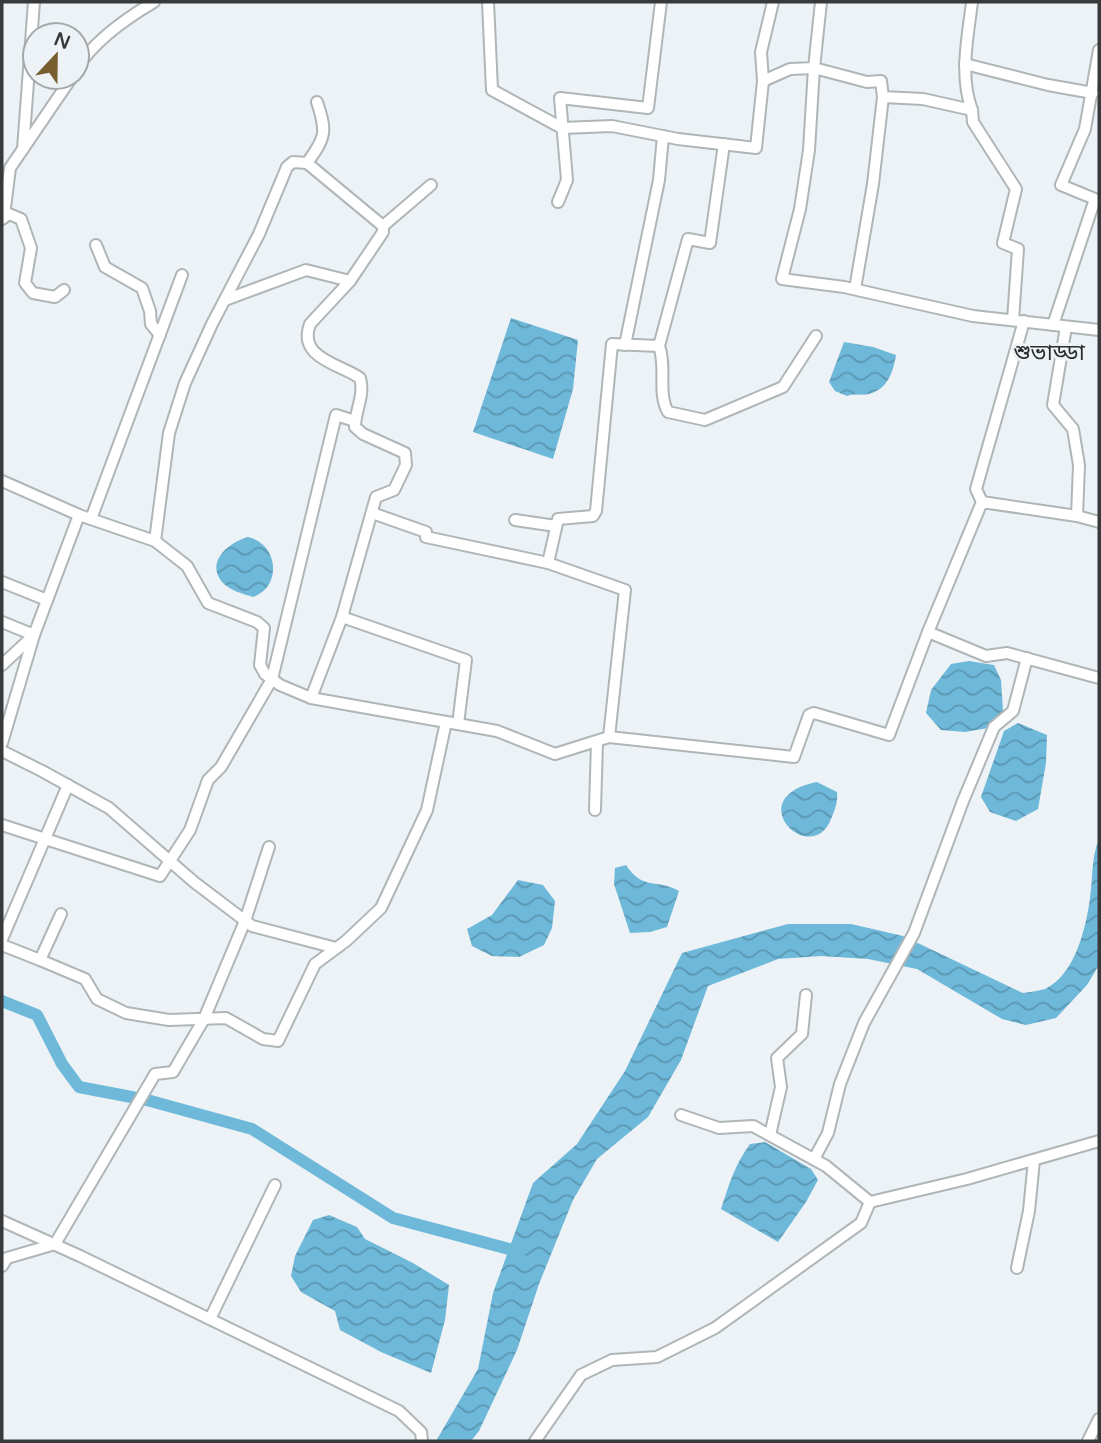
<svg xmlns="http://www.w3.org/2000/svg" width="1101" height="1443" font-family="'Varela Round','Noto Sans Bengali',sans-serif">
	<defs>
		<pattern id="water-waves" width="16" height="10" patternUnits="userSpaceOnUse" patternTransform="scale(1.75)"><rect width="16" height="10" fill="#6eb8d9"/><path d="M0 5q4-4 8 0t8 0" fill="none" stroke="#5b97b1"/></pattern>
	</defs>
	<rect width="100%" height="100%" fill="#ecf2f5"/>
	<!-- water -->
	<g fill="url(#water-waves)">
		<path d="M511,318L578,340L573,389L553,459L473,432Z"/>
		<path d="M844,342L873,347L896,355C893,372 888,389 869,394C861,396 855,393 847,396L835,391L829,382Z"/>
		<path d="M248,537C279,544 282,587 253,597C243,594 229,590 222,582C205,561 230,542 248,537Z"/>
		<path d="M969,661L994,665L1001,680L1003,711L994,727L965,732L941,730L926,713L931,690L951,664Z"/>
		<path d="M1018,723L1047,735L1046,763L1038,809L1016,821L990,812L981,797L1004,731Z"/>
		<path d="M817,782L837,792C838,802 835,810 831,819C812,869 738,798 817,782Z"/>
		<path d="M1099,839V965L1087,985L1056,1018L1026,1025L1002,1019L917,969L868,959L821,956L778,959L708,986L681,1060L648,1117L597,1159L573,1200L539,1284L517,1350L479,1431L471,1441H436L478,1369L493,1293L533,1183L577,1144L625,1071L682,953L788,924H851L903,936L1023,993C1030,992 1038,991 1045,989C1075,975 1086,928 1090,898C1093,878 1091,858 1099,839Z"/>
		<path d="M626,865C643,891 656,878 679,891L667,927L650,932L630,933L614,884L615,868Z"/>
		<path d="M518,880L543,885L555,901L552,928L544,945L519,957L492,956L472,946L467,929L492,915Z"/>
		<path d="M765,1142L811,1169L818,1180L806,1202L778,1242L721,1209C728,1187 735,1164 750,1144Z"/>
		<path d="M329,1215L357,1227L365,1239L413,1263L449,1285L445,1320L431,1373L381,1352L340,1330L335,1311L301,1292L291,1276L295,1256L313,1220Z"/>
	</g>
	<g fill="none" stroke-linecap="round" stroke-linejoin="round">
		<!-- canal -->
		<path stroke="#6eb8d9" stroke-width="12" d="M2,1001L37,1015L62,1064L79,1087L147,1100L252,1129L393,1218L520,1252"/>
		<defs>
			<g id="street">
				<path d="M488,2L492,90L562,128L612,126L678,139L756,148L763,81L761,52L773,2"/>
				<path d="M972,2C968,36 959,76 972,110L923,99L883,97L881,81L867,82L814,68L809,150L800,209L782,279L844,287L973,316L1099,330"/>
				<path d="M965,64L1048,85L1093,93"/>
				<path d="M77,68C95,40 125,19 154,2"/>
				<path d="M763,81L790,69L814,68L821,2"/>
				<path d="M972,110L973,122L1016,189L1003,243L1018,249L1013,320"/>
				<path d="M23,149L34,2"/>
				<path d="M307,163L383,226"/>
				<path d="M558,202L567,180L560,98L648,108L661,2"/>
				<path d="M4,216L10,168L72,77"/>
				<path d="M2,219L9,214L21,219L31,248L25,283L33,293L55,297L64,290"/>
				<path d="M96,245L105,267L142,288L150,311L151,324L160,335"/>
				<path d="M855,289L873,184L883,97"/>
				<path d="M225,300L306,270L350,281"/>
				<path d="M1053,325L1095,199L1061,185L1085,129L1099,50"/>
				<path d="M1066,327L1053,405L1073,429L1079,465L1077,516"/>
				<path d="M625,345L659,180L663,136"/>
				<path d="M659,346C667,367 657,393 668,412L705,420L783,387L816,336"/>
				<path d="M2,481L79,515L155,541L187,566L208,603L257,622L264,628L260,665L265,674L280,685L311,698L497,731L555,754L609,737L794,757L809,715L814,713L889,735L928,632L982,502L1077,516L1099,522"/>
				<path d="M982,502L976,489L1024,321"/>
				<path d="M372,513L426,532V537L548,563L625,590L609,737"/>
				<path d="M91,519L182,275"/>
				<path d="M515,520L556,526"/>
				<path d="M155,541L169,433L185,383L212,324L259,234L287,167L293,162L307,163C326,137 327,132 317,102"/>
				<path d="M548,563L558,519L593,516L596,511L612,344L659,346L688,239L710,243L724,144"/>
				<path d="M2,582L47,600"/>
				<path d="M342,617L466,660L458,724"/>
				<path d="M2,622L34,635L2,743"/>
				<path d="M928,632L986,656L1007,653L1099,678"/>
				<path d="M2,665L34,635L79,515"/>
				<path d="M311,698L342,617L376,497L394,490L406,465L405,453L363,434L355,427C355,410 365,396 360,378C340,364 297,358 310,324L350,281L383,232V226L431,185"/>
				<path d="M2,751L42,771L109,808L194,882L252,926L336,948"/>
				<path d="M595,810L597,742"/>
				<path d="M2,825L160,876L190,830L208,780L221,767L272,679L336,415L355,421"/>
				<path d="M2,939L68,785"/>
				<path d="M2,945L40,960L61,914"/>
				<path d="M40,960L85,979L97,999L126,1013L169,1020L226,1018L263,1039L278,1041L315,964L346,941L381,908L427,810L446,722"/>
				<path d="M681,1115L719,1128L753,1126L826,1166L870,1202"/>
				<path d="M770,1135L781,1087L777,1058L802,1034L806,995"/>
				<path d="M814,1159L828,1133L840,1084L864,1023L914,933L963,801L994,727L1013,711L1027,658"/>
				<path d="M2,1221L80,1256L399,1411L421,1432L422,1441"/>
				<path d="M2,1266L7,1258L55,1244L155,1074L173,1072L204,1019L245,921L269,847"/>
				<path d="M1017,1268L1029,1211L1034,1160"/>
				<path d="M210,1319L275,1185"/>
				<path d="M535,1441L581,1375L612,1360L657,1357L715,1328L861,1223L870,1202L967,1179L1099,1141"/>
				<path d="M1088,1441L1099,1419"/>
			</g>
		</defs>
		<!-- street casing -->
		<use href="#street" stroke="#b0b6b8" stroke-width="14"/>
		<!-- street -->
		<use href="#street" stroke="#fff" stroke-width="10"/>
	</g>
	<g text-anchor="middle" dominant-baseline="central" stroke-width="6" stroke-linejoin="round" paint-order="stroke">
		<!-- quarter labels -->
		<g font-size="23" fill="#2a2e31" stroke="#ecf2f5">
			<text x="1049" y="353">শুভাড্ডা</text>
		</g>
	</g>
	<!-- border -->
	<rect width="1101" height="1443" fill="none" stroke="#37393b" stroke-width="7"/>
	<!-- north arrow -->
	<g transform="translate(56 56) rotate(22)"><circle r="33" fill="#ecf2f5" stroke="#a4a8ab" stroke-width="2"/>
	<path d="M0-5L12 26L0 18L-12 26Z" fill="#785d2f"/>
	<text y="-10" font-size="19" font-weight="bold" text-anchor="middle" fill="#37393b">N</text>
	</g>
</svg>
